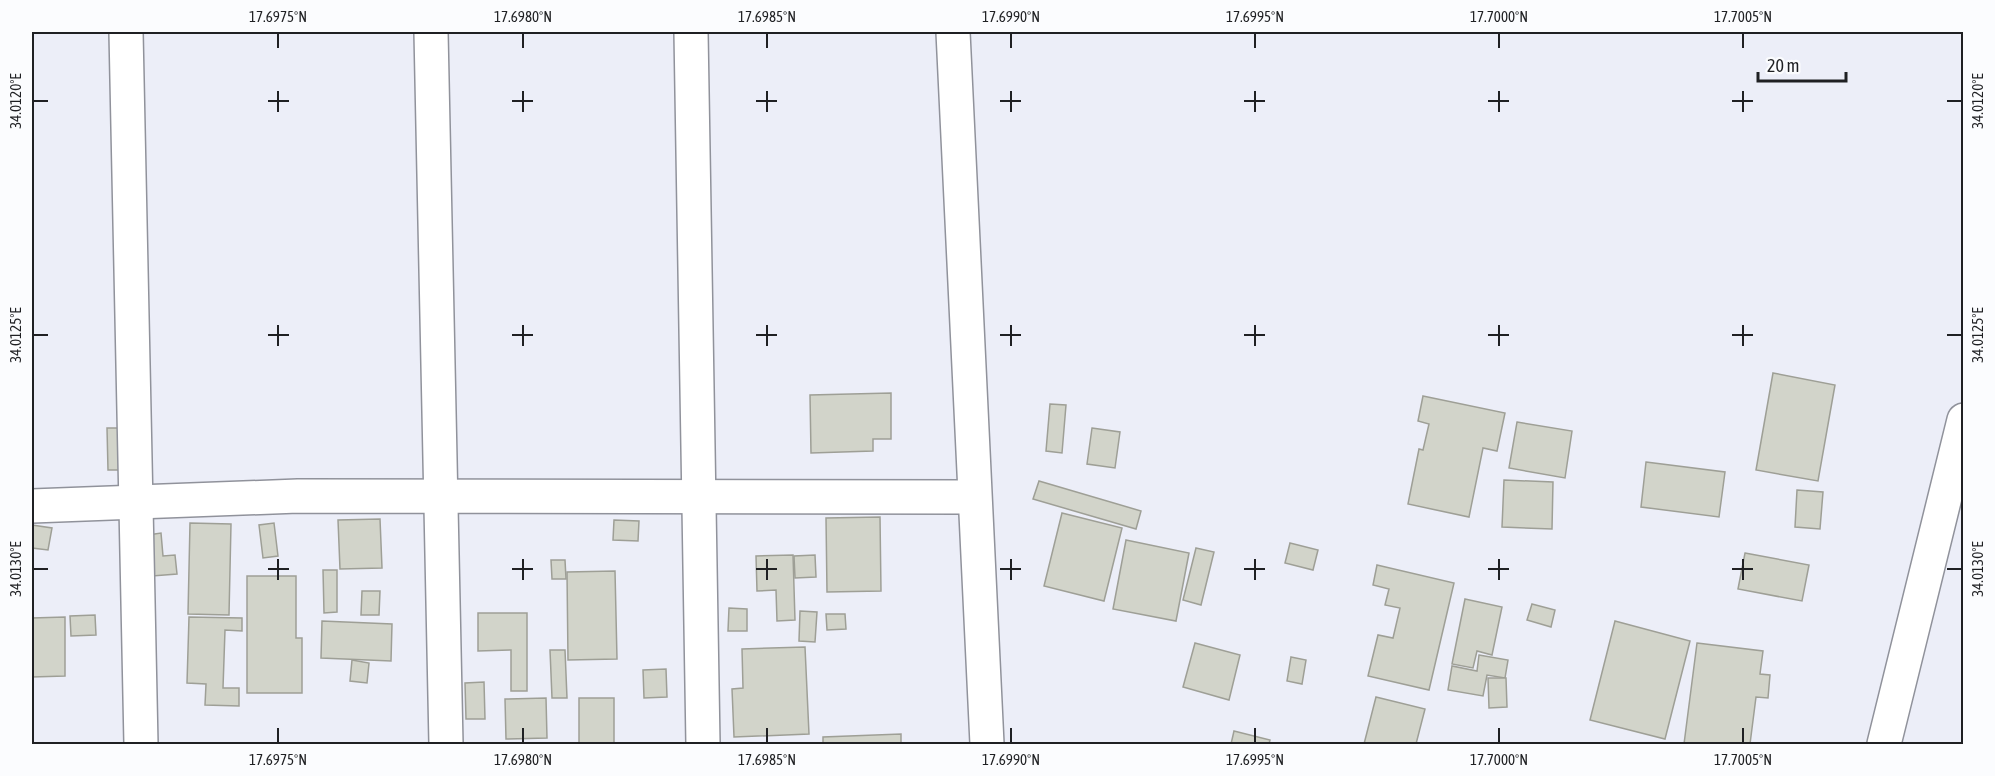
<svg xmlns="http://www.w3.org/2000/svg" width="1995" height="776" font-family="'Asap Condensed',sans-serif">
	<rect width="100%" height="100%" fill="#eceef8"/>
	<!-- building -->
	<g fill="#d2d4ca" stroke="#9e9f96" stroke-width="1.5">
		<path d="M1773,373L1835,385L1818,481L1756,470Z"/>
		<path d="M891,393V439H873V451L811,453L810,395Z"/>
		<path d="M1423,396L1505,413L1497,451L1483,448L1469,517L1408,504L1419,449L1423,450L1429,424L1418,421Z"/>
		<path d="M1050,404L1066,405L1062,453L1046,451Z"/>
		<path d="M1517,422L1572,431L1565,478L1509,468Z"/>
		<path d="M107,428H122L123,470H108Z"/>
		<path d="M1092,428L1120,432L1115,468L1087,464Z"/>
		<path d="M1646,462L1725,472L1719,517L1641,507Z"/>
		<path d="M1504,480L1553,482L1552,529L1502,527Z"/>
		<path d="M1039,481L1141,511L1136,529L1033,499Z"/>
		<path d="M1797,490L1823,492L1820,529L1795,527Z"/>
		<path d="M1062,513L1122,528L1104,601L1044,586Z"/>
		<path d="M880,517L881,591L827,592L826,518Z"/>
		<path d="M380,519L382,568L340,569L338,520Z"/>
		<path d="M614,520L639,521L638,541L613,540Z"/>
		<path d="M190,523L231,524L229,615L188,614Z"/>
		<path d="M274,523L278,556L263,558L259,525Z"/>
		<path d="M32,525L52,528L48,550L32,548Z"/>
		<path d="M161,533L163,556L175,555L177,574L152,576L148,535Z"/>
		<path d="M1126,540L1189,553L1176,621L1113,609Z"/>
		<path d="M1290,543L1318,550L1313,570L1285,563Z"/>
		<path d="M1196,548L1214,552L1201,605L1183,600Z"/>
		<path d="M1745,553L1809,565L1802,601L1738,589Z"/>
		<path d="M793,555L795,620L777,621L776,590L757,591L756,556Z"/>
		<path d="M815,555L816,577L795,578L794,556Z"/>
		<path d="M551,560H565L566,579H552Z"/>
		<path d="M1377,565L1454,583L1429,690L1368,676L1378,635L1393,638L1400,608L1385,605L1389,589L1373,585Z"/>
		<path d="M323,570H337V612L324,613Z"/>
		<path d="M615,571L617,659L568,660L567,572Z"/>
		<path d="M247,576H296V638H302V693H247Z"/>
		<path d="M362,591H380L379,615H361Z"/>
		<path d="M1465,599L1502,607L1492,655L1477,651L1473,668L1452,664Z"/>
		<path d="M1532,604L1555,610L1551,627L1527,620Z"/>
		<path d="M729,608L747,609V631H728Z"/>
		<path d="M800,611L817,612L815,642L799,641Z"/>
		<path d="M478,613H527V691H511V650L478,651Z"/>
		<path d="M826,614H845L846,629L827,630Z"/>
		<path d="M95,615L96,635L71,636L70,616Z"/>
		<path d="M65,617V676L32,677V618Z"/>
		<path d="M189,617L242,618V631L225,630L223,688H239V706L205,705L206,684L187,683Z"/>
		<path d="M322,621L392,624L391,661L321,658Z"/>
		<path d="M1615,621L1690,641L1665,739L1590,720Z"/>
		<path d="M1195,643L1240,655L1229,700L1183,687Z"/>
		<path d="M1697,643L1763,651L1760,674L1770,675L1768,698L1756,697L1750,744H1684Z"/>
		<path d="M805,647L809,734L734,737L732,689L743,688L742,649Z"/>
		<path d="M550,650H565L567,698H552Z"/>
		<path d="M1479,655L1508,660L1505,678L1487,675L1483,696L1448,690L1452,666L1477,671Z"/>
		<path d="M1291,657L1306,660L1302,684L1287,681Z"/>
		<path d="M352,660L369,663L367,683L350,681Z"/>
		<path d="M666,669L667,697L644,698L643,670Z"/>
		<path d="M1488,678H1506L1507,707L1489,708Z"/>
		<path d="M484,682L485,719H466L465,683Z"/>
		<path d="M1376,697L1425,709L1416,744H1364Z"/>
		<path d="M546,698L547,738L506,739L505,699Z"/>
		<rect x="579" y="698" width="35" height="46"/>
		<path d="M1234,731L1270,740L1269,744H1231Z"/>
		<path d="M901,734V744H823V737Z"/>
	</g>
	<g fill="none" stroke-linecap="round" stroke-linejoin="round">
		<defs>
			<g id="minor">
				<path d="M126,32L141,744"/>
				<path d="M431,32L446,744"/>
				<path d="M691,32L703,744"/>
				<path d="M953,32L987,744"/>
				<path d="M32,506L298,496L974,497"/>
			</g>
			<path id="tertiary" d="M1884,744L1964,420"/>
		</defs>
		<!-- minor casing -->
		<use href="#minor" stroke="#90929b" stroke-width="36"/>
		<!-- tertiary casing -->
		<use href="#tertiary" stroke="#90929b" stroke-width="36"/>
		<!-- minor -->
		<use href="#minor" stroke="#fff" stroke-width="33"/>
		<!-- tertiary -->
		<use href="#tertiary" stroke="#fff" stroke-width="33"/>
	</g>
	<!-- ticks -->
	<path fill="none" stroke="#1f2023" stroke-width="2" d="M278,33V48M523,33V48M767,33V48M1011,33V48M1255,33V48M1499,33V48M1743,33V48M278,91V112M523,91V112M767,91V112M1011,91V112M1255,91V112M1499,91V112M1743,91V112M33,101H48M268,101H289M512,101H533M756,101H777M1000,101H1021M1244,101H1265M1488,101H1509M1732,101H1753M1947,101H1962M278,325V346M523,325V346M767,325V346M1011,325V346M1255,325V346M1499,325V346M1743,325V346M33,335H48M268,335H289M512,335H533M756,335H777M1000,335H1021M1244,335H1265M1488,335H1509M1732,335H1753M1947,335H1962M278,559V580M523,559V580M767,559V580M1011,559V580M1255,559V580M1499,559V580M1743,559V580M33,569H48M268,569H289M512,569H533M756,569H777M1000,569H1021M1244,569H1265M1488,569H1509M1732,569H1753M1947,569H1962M278,728V743M523,728V743M767,728V743M1011,728V743M1255,728V743M1499,728V743M1743,728V743"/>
	<!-- border -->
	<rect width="1995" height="776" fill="none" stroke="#fbfcfe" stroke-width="66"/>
	<!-- scale -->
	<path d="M1758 72v9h88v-9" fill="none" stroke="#1f2023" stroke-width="3"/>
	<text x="1767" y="72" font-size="18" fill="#1f2023" stroke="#fbfcfe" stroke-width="4.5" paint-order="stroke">20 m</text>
	<rect x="33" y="33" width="1929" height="710" fill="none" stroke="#1f2023" stroke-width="2"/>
	<g font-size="15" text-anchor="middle" fill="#1f2023">
		<text x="278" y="22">17.6975°N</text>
		<text x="523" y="22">17.6980°N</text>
		<text x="767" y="22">17.6985°N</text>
		<text x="1011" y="22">17.6990°N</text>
		<text x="1255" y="22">17.6995°N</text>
		<text x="1499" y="22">17.7000°N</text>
		<text x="1743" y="22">17.7005°N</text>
		<text transform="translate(1978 101) rotate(-90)" y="5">34.0120°E</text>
		<text transform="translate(16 101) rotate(-90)" y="5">34.0120°E</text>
		<text transform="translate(1978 335) rotate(-90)" y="5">34.0125°E</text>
		<text transform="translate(16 335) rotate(-90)" y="5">34.0125°E</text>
		<text transform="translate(1978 569) rotate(-90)" y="5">34.0130°E</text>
		<text transform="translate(16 569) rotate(-90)" y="5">34.0130°E</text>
		<text x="278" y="765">17.6975°N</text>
		<text x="523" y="765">17.6980°N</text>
		<text x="767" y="765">17.6985°N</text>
		<text x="1011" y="765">17.6990°N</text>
		<text x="1255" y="765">17.6995°N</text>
		<text x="1499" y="765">17.7000°N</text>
		<text x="1743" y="765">17.7005°N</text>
	</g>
</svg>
